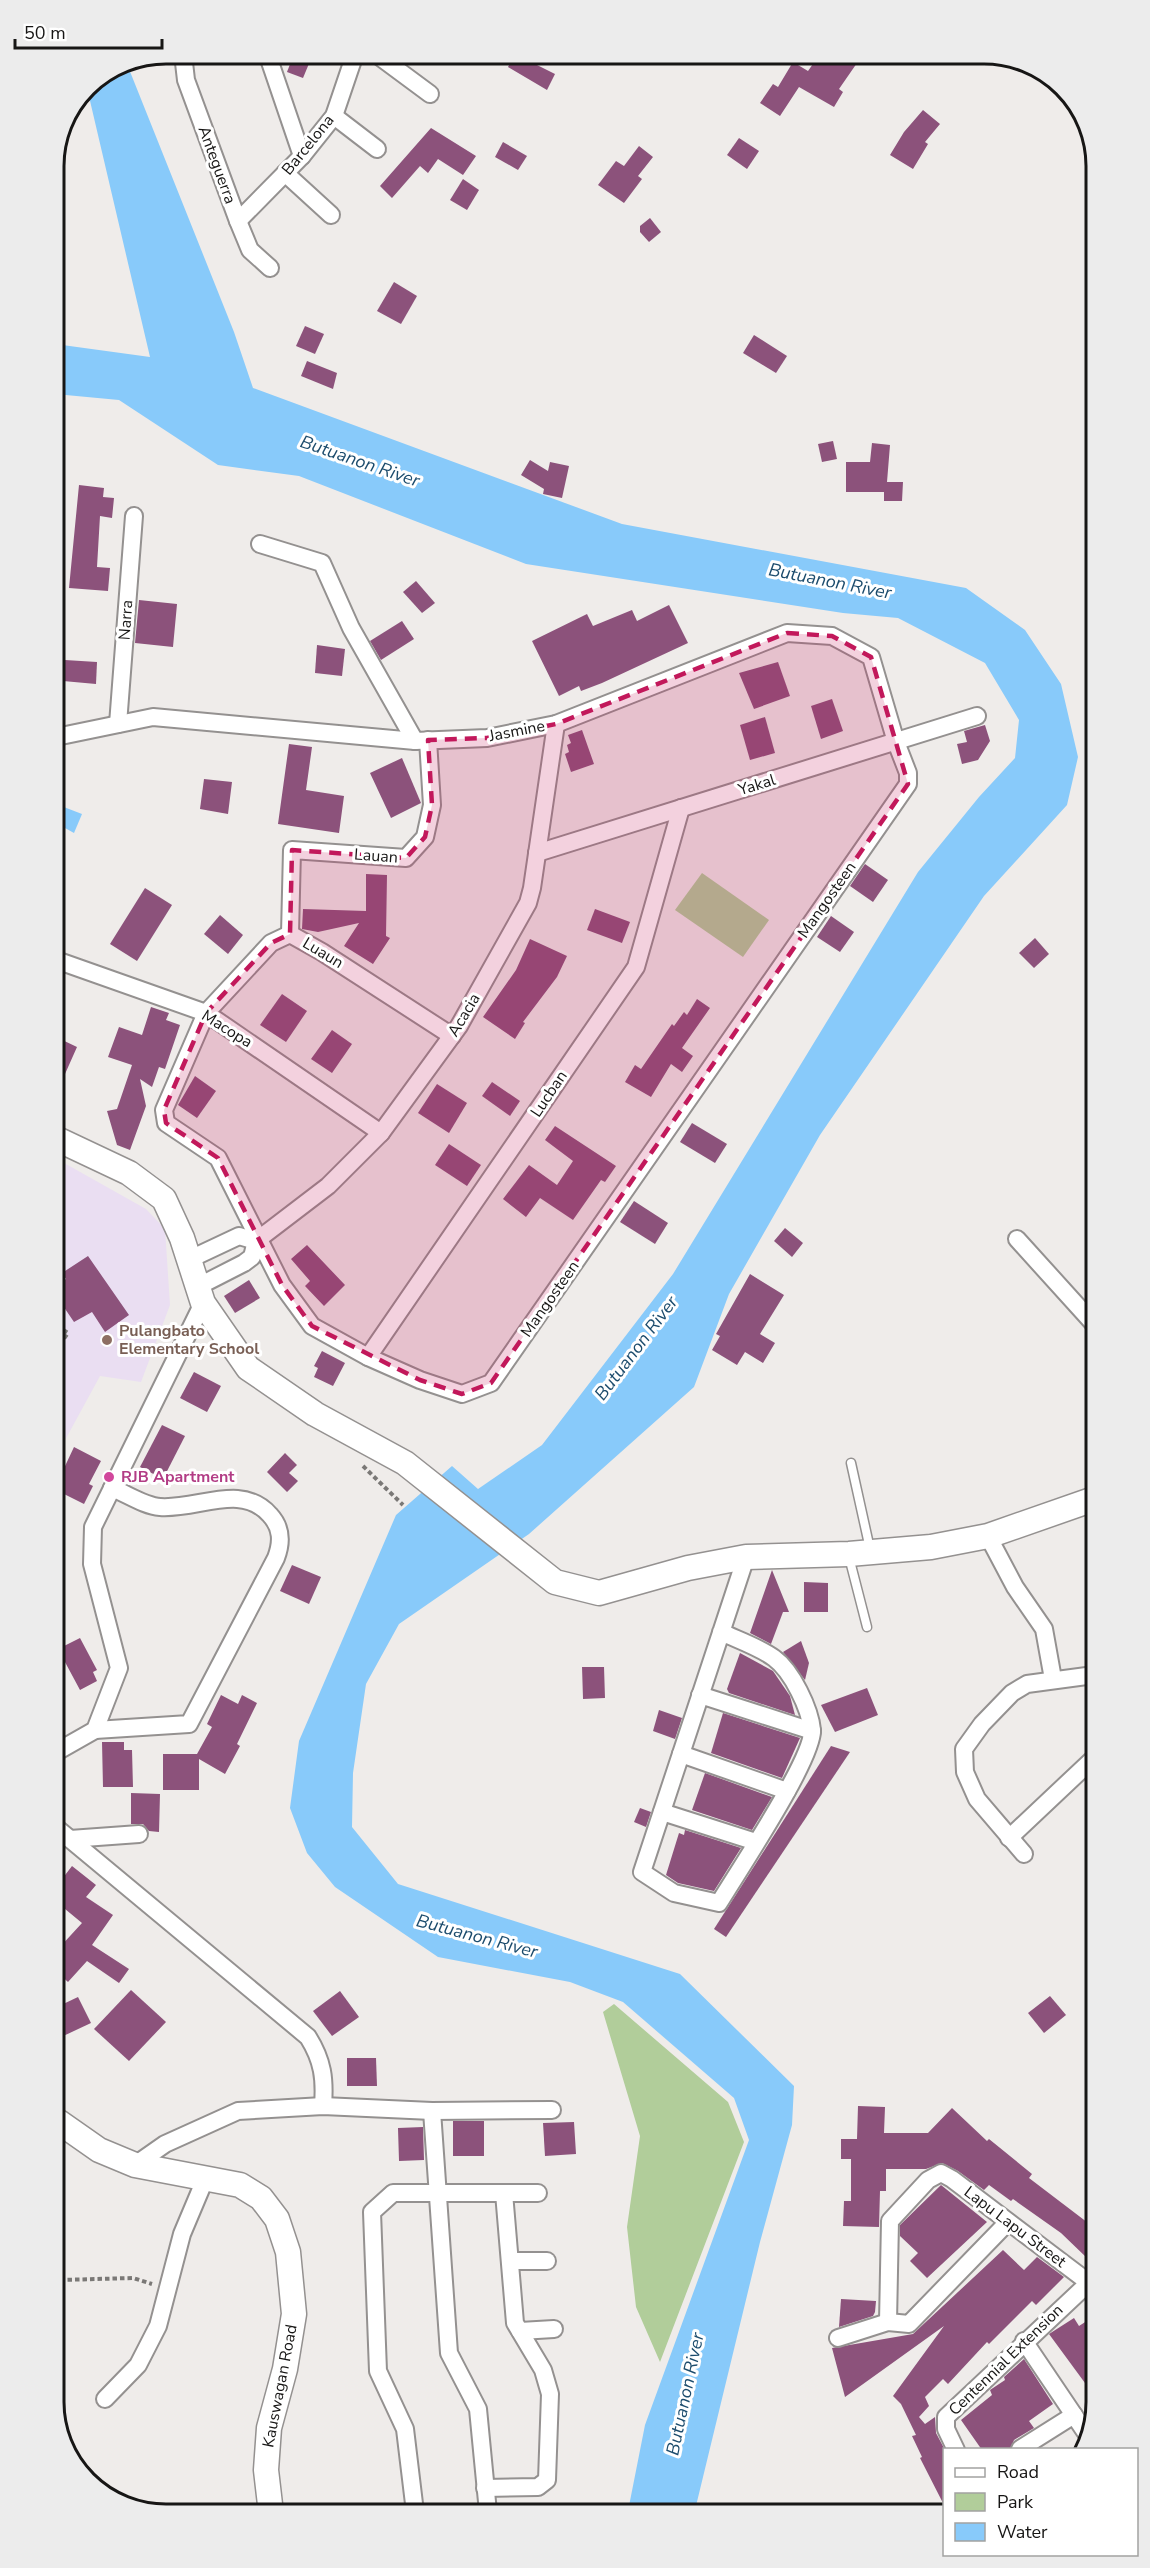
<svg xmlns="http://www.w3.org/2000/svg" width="1150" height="2568" font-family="'Nunito Sans',sans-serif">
	<rect width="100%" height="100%" fill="#efecea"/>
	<!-- education -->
	<path fill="#eadef2" d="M57,1159L146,1209L165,1229L170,1305L141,1382L100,1376L58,1453Z"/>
	<!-- green -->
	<g fill="#b1cd9a">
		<path d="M702,873L769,920L743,957L675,910Z"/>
		<path d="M614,2004L728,2102L744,2142L660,2362L636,2307L627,2227L640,2136L603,2012Z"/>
	</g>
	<!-- water -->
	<g fill="#88cafa">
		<path d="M131,61L129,69L234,332L253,388L622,524L966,588L1025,630L1061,684L1078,757L1067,805L984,896L820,1135L729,1294L694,1387L529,1534L399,1624L366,1684L353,1773L352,1827L398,1884L680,1974L794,2086L792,2125L760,2242L695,2510L629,2511V2506L645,2425L749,2140L734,2098L623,2002L570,1982L438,1957L335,1887L307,1853L290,1808L299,1741L396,1515L452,1466L478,1489L542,1445L673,1274L918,872L979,797L1015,758L1019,720L985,663L898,618L843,613L526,564L299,476L218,465L119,400L55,394V344L150,357L87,88L124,62Z"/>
		<path d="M56,804L82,814L74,833L56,823Z"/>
	</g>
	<!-- building -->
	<g fill="#8c527b">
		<path d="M294,54H313L303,78L287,72Z"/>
		<path d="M515,54H543L537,65L555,74L547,90L508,67Z"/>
		<path d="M820,54H845L857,63L839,89L843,92L834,107L799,87L780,116L760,103L773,84L778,87L793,62L808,71Z"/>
		<path d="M923,110L940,124L925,142L928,144L913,169L890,155L904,132Z"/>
		<path d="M431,128L476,156L463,175L438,159L428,173L420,166L392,198L380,186Z"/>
		<path d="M739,138L759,151L747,169L727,155Z"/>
		<path d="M503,142L527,156L518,170L495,157Z"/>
		<path d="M639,146L653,157L638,176L642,179L624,203L598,185L616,161L624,166Z"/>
		<path d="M463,179L479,190L467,210L450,200Z"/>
		<path d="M650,218L661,232L649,242L640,232V226Z"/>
		<path d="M394,282L417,296L401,324L377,311Z"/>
		<path d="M305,326L324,334L315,354L296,346Z"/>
		<path d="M754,335L787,356L776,373L743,353Z"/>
		<path d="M307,361L337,373L333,389L301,376Z"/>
		<path d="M833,441L837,459L822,462L818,444Z"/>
		<path d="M872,443L890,445L887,482H903L902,501H884V492H846V462H870Z"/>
		<path d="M530,460L548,471L550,462L569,466L562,498L543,494L544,489L521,475Z"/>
		<path d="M79,485L104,488L103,497L114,498L112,518L100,516L97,567L110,568L108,591L69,588Z"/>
		<path d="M416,581L435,603L422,613L403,592Z"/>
		<path d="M139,600L177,604L173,647L135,643Z"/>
		<path d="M669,605L688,643L602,683L581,691L579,686L559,696L532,641L587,614L593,626L632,610L637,621Z"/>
		<path d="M402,621L414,639L381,660L370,641Z"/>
		<path d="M317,645L345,649L342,676L315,673Z"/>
		<path d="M65,660L97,662L96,684L63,681Z"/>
		<path d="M778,662L790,696L754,709L739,673Z"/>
		<path d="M832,699L843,731L821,739L811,706Z"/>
		<path d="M765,717L775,753L750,760L740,725Z"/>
		<path d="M985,725L990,741L978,760L962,764L957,744L967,742L964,731Z"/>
		<path d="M582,730L594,764L571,772L565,754L569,752L567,745L571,743L568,735Z"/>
		<path d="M289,744L312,747L306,790L344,796L339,833L278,824Z"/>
		<path d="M402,758L421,803L391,818L370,773Z"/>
		<path d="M204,779L232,782L228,814L200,809Z"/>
		<path d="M865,864L888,880L873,902L850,886Z"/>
		<path d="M366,874L387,875L386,936L390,938L373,964L344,946L359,923L318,932L302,929L303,909L366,911Z"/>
		<path d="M145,888L172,905L137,961L110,944Z"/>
		<path d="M595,909L630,922L622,943L587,930Z"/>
		<path d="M220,915L243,935L228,954L204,934Z"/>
		<path d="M831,916L854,932L840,952L817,937Z"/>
		<path d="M1035,938L1049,954L1034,968L1019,953Z"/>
		<path d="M530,939L567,956L557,977L523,1022L525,1023L515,1039L483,1017L516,970Z"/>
		<path d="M282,994L307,1011L286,1042L260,1025Z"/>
		<path d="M697,999L710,1008L682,1048L693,1056L682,1072L671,1064L651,1097L625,1082L635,1065L641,1069L672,1024L674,1026L684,1012L687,1015Z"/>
		<path d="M151,1007L169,1013L166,1020L180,1025L165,1069L159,1067L152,1087L140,1079L146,1106L130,1150L117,1145L107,1111L117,1109L132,1065L108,1057L119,1027L142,1035Z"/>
		<path d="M332,1030L352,1044L332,1073L311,1059Z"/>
		<path d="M56,1037L77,1047L57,1092V1051Z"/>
		<path d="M195,1076L216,1091L197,1118L178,1105Z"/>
		<path d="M492,1082L520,1101L510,1116L482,1096Z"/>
		<path d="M437,1084L467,1103L449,1133L418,1113Z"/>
		<path d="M692,1123L727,1144L715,1163L680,1142Z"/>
		<path d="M555,1126L616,1166L605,1182L601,1180L573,1220L540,1198L526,1217L503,1199L529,1165L557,1185L573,1161L545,1140Z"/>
		<path d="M449,1144L481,1165L467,1186L435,1165Z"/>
		<path d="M634,1201L668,1223L655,1244L620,1222Z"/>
		<path d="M785,1228L803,1243L792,1257L774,1241Z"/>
		<path d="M307,1245L345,1285L324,1306L305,1286L310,1281L291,1259Z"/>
		<path d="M88,1256L129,1315L105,1332L92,1312L74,1322L57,1297V1285L66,1279L62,1273Z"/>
		<path d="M750,1274L784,1295L760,1334L775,1343L763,1363L745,1352L737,1365L712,1350L720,1336L716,1334Z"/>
		<path d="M249,1280L260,1298L235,1313L224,1296Z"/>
		<path d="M322,1351L345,1363L333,1386L314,1377L318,1368L314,1366Z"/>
		<path d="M194,1372L221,1386L207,1412L180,1398Z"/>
		<path d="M162,1425L185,1436L163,1479L140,1467Z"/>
		<path d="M74,1447L101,1461L89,1484L93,1486L84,1504L58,1491V1481Z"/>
		<path d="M285,1453L297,1465L289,1473L298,1481L287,1492L267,1472Z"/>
		<path d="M292,1565L321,1577L309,1604L280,1591Z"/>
		<path d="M772,1570L789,1612H783L771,1644L750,1633Z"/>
		<path d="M804,1582L828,1583V1612H804Z"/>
		<path d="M80,1638L97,1670L93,1672L97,1681L80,1690L58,1649Z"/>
		<path d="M801,1641L809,1663L805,1680L783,1652Z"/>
		<path d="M740,1653L773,1671L790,1696L795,1715L729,1693L727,1689Z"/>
		<path d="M582,1667H604L605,1698L583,1699Z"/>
		<path d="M867,1688L878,1715L835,1732L821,1705Z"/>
		<path d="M221,1695L238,1704L242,1695L257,1703L237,1744L240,1746L225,1774L199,1759V1790H163V1754H197L212,1727L207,1724Z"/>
		<path d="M659,1710L682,1718L675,1739L653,1731Z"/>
		<path d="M723,1713L800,1738L782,1778L711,1753Z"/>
		<path d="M102,1742H124V1750H132L133,1787H103Z"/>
		<path d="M831,1746L850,1752L726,1937L714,1929Z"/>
		<path d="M705,1773L772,1797L752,1830L692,1810Z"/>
		<path d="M131,1793L160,1794L159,1832L149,1831L143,1824H131Z"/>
		<path d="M640,1808L651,1812L646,1827L634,1822Z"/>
		<path d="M685,1830L741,1848L714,1891L678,1883L666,1875L679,1833L684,1835Z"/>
		<path d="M72,1866L96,1885L86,1897L113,1915L92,1945L129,1969L119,1983L87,1961L68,1982L59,1974V1948L82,1923L59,1904V1883Z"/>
		<path d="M131,1990L166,2022L129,2061L94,2029Z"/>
		<path d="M340,1991L359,2017L332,2036L313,2011Z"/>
		<path d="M1050,1996L1066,2015L1044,2033L1028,2013Z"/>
		<path d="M78,1997L91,2023L59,2038V2006Z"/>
		<path d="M347,2058H376L377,2086H347Z"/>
		<path d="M858,2106L885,2107L884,2133H928L952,2108L987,2141L989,2139L1032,2174L1029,2178L1096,2229V2249L1087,2258L1061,2233L1013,2199L1011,2201L989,2185L984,2190L958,2171L942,2163L926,2169H886V2191H880L879,2227L843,2226L844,2201H851V2159H841V2139H857Z"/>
		<rect x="453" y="2121" width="31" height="35"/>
		<path d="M574,2122L576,2154L545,2156L543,2123Z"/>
		<path d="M423,2127L424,2160L399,2161L398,2128Z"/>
		<path d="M941,2185L987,2222L927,2278L910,2261L918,2253L900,2236V2225Z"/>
		<path d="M1003,2250L1024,2270L1037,2257L1064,2277L1036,2305L1032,2301L989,2344L987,2342L948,2384L943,2379L925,2397L929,2406L919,2417L925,2424L935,2417L936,2433L945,2450V2507L920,2458L922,2457L912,2436L916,2435L901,2404L893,2396L944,2326L845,2397L832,2348L913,2334Z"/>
		<path d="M841,2299L876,2301L875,2312L873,2316L839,2327Z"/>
		<path d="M1096,2315V2398L1049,2334L1074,2318L1079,2326Z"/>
		<path d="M1024,2359L1053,2404L1029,2421L1034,2428L1014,2440L1010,2450H982L961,2420L992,2395L990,2390L1005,2380L1004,2377Z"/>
	</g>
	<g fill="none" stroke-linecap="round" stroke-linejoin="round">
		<defs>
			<g id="lane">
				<path d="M851,1463L870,1549"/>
				<path d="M849,1557L867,1627"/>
			</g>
			<g id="street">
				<path d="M183,54L186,80L238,221L250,250L270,268"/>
				<path d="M273,54L270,62L302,156"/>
				<path d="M376,54L430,94"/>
				<path d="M334,116L377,149"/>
				<path d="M285,173L331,215"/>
				<path d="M238,221L302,156L334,116L355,54"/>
				<path d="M260,544L322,563L351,628L415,741"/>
				<path d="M118,724L134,516"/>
				<path d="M56,737L153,717L415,741L487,738L556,724L787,633L832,636L871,657L896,742L908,773V784L491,1383L462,1394L420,1380L368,1357L312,1326L282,1285L218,1158L166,1123L164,1110L206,1013L271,943L290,934L322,952L452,1036"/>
				<path d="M537,853L977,716"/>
				<path d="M290,934L292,850L406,858L425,837L432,805L428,740"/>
				<path d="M56,960L206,1013L381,1133"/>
				<path d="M1017,1239L1093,1323"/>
				<path d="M256,1241L328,1186L381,1133L459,1026L528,903L532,888L556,724"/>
				<path d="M188,1260L239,1236L256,1241"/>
				<path d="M199,1286L244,1263L252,1257L256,1241"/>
				<path d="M368,1357L636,967L681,808"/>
				<path d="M988,1536L1015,1587L1044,1629L1053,1679"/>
				<path d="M721,1632C738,1640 759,1647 774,1658C792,1671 810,1709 812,1730C814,1758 737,1873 719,1903L674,1893L642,1872L746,1557"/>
				<path d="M700,1695L812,1731"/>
				<path d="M95,1730L189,1724L276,1558C282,1542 282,1528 270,1515C241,1482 198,1510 160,1507C145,1506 127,1494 112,1488"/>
				<path d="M58,1751L95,1730L119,1668L92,1564L93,1527L203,1303"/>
				<path d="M681,1754L787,1791"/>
				<path d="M662,1812L756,1842"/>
				<path d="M59,1830L308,2037C323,2061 325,2079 323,2106"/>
				<path d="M1009,1838L1094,1758"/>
				<path d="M70,1839L139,1834"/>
				<path d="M1024,1854L977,1799L965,1772L964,1749L982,1724L1012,1693L1027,1684L1094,1675"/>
				<path d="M432,2111L449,2353L478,2409L488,2512"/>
				<path d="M135,2165L165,2144L238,2111L323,2106L432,2111L552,2110"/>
				<path d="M510,2261H547"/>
				<path d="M888,2322L890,2221L928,2180L941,2173L952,2179L1088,2282"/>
				<path d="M520,2331L554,2329"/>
				<path d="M838,2338L888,2322L909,2324L1008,2222"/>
				<path d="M1024,2341L1086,2433"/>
				<path d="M105,2399L138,2365L158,2326L182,2234L206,2177"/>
				<path d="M1020,2449L1074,2415"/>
				<path d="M956,2450L946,2429V2417L1095,2277"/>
				<path d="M485,2488L538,2487L547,2480L550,2394L543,2370L515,2323L504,2193"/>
				<path d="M415,2512L405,2429L378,2371L372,2212L393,2193H538"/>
			</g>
			<g id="secondary">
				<path d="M57,1139L129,1173L164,1199L182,1238L203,1303L248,1368L315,1414L405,1463L555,1582L599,1593L688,1568L746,1557L849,1554L931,1547L988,1536L1094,1499"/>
				<path d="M59,2122L99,2150L135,2165L240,2185L261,2198L277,2219L288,2252L294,2314L285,2369L269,2428L266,2470L271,2513"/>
			</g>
		</defs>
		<!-- lane casing -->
		<use href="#lane" stroke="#949190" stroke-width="11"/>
		<!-- street casing -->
		<use href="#street" stroke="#949190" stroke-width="20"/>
		<!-- secondary casing -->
		<use href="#secondary" stroke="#949190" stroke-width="27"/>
		<!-- path -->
		<g stroke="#7a7876" stroke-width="4" stroke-dasharray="4.5 3" stroke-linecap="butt">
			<path d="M57,1326L68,1333L57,1348"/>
			<path d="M363,1466L403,1505"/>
			<path d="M60,2280L133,2278L152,2284"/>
		</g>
		<!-- lane -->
		<use href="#lane" stroke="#fff" stroke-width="8"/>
		<!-- street -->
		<use href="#street" stroke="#fff" stroke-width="16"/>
		<!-- secondary -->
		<use href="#secondary" stroke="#fff" stroke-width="24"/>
	</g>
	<!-- marked area -->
	<path fill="#c2185b" fill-opacity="0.2" stroke="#c2185b" stroke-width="4.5" stroke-dasharray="12 8" stroke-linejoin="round" d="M787,633L832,636L871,657L908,784L491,1383L462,1394L420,1380L312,1326L282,1285L218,1158L166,1123L164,1110L206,1013L271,943L290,934L292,850L406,858L425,837L432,805L428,740L487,738L556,724Z"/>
	<!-- markers -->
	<circle fill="#8d6e63" stroke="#fff" stroke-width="2" cx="107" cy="1340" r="6"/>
	<circle fill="#d1479c" stroke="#fff" stroke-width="2" cx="109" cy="1477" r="6"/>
	<g text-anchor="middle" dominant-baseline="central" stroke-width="6" stroke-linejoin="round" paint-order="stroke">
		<!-- street labels -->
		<g font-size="16" fill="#171615" stroke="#fff">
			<text transform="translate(308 145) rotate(-51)">Barcelona</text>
			<text transform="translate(217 165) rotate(70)">Anteguerra</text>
			<text transform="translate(126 620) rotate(-86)">Narra</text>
			<text transform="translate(517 731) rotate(-11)">Jasmine</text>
			<text transform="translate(757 785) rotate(-17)">Yakal</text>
			<text transform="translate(376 856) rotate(4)">Lauan</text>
			<text transform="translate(827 900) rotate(-55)">Mangosteen</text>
			<text transform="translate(323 953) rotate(31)">Luaun</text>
			<text transform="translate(464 1015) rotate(-59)">Acacia</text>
			<text transform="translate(227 1029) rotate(32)">Macopa</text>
			<text transform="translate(549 1094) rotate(-56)">Lucban</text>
			<text transform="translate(550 1299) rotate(-55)">Mangosteen</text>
			<text transform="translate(1015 2227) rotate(37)">Lapu Lapu Street</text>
			<text transform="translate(1006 2360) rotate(-44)">Centennial Extension</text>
			<text transform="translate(280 2386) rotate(-79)">Kauswagan Road</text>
		</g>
		<!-- education labels -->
		<g font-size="16" font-weight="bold" fill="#785e54" stroke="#fff" text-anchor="start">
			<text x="119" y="1331">Pulangbato<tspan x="119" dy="18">Elementary School</tspan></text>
		</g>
		<!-- hotel labels -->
		<g font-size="16" font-weight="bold" fill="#b23c85" stroke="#fff" text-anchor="start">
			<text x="121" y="1477">RJB Apartment</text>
		</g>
		<!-- water labels -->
		<g font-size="18" font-style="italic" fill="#1c4c6d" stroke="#fff">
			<text transform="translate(360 461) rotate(19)">Butuanon River</text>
			<text transform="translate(830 581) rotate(11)">Butuanon River</text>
			<text transform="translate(636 1348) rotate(-53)">Butuanon River</text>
			<text transform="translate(477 1936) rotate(15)">Butuanon River</text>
			<text transform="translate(685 2394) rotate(-78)">Butuanon River</text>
		</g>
	</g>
	<!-- crop -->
	<path d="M0 0H1150V2568H0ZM166 64H984A102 102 0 0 1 1086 166V2402A102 102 0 0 1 984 2504H166A102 102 0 0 1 64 2402V166A102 102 0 0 1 166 64Z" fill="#ececec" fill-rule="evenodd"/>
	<path fill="none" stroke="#171615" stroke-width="3" d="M166 64H984A102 102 0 0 1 1086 166V2402A102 102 0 0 1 984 2504H166A102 102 0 0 1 64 2402V166A102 102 0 0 1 166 64Z"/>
	<!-- legend -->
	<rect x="943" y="2448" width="195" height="108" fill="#ffffff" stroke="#a2a2a1" stroke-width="1.5"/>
	<rect x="955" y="2468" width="30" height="9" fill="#ffffff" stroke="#a2a2a1" stroke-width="1.5"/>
	<text x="997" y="2478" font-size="18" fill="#171615">Road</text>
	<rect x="955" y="2493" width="30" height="18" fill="#b1cd9a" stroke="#a2a2a1" stroke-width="1.5"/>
	<text x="997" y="2508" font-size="18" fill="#171615">Park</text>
	<rect x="955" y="2523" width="30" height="18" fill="#88cafa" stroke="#a2a2a1" stroke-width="1.5"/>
	<text x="997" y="2538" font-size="18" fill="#171615">Water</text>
	<!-- scale -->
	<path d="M15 39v9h147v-9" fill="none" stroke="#171615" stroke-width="3"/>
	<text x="24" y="39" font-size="18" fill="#171615" stroke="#ffffff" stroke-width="4.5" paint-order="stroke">50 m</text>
</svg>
